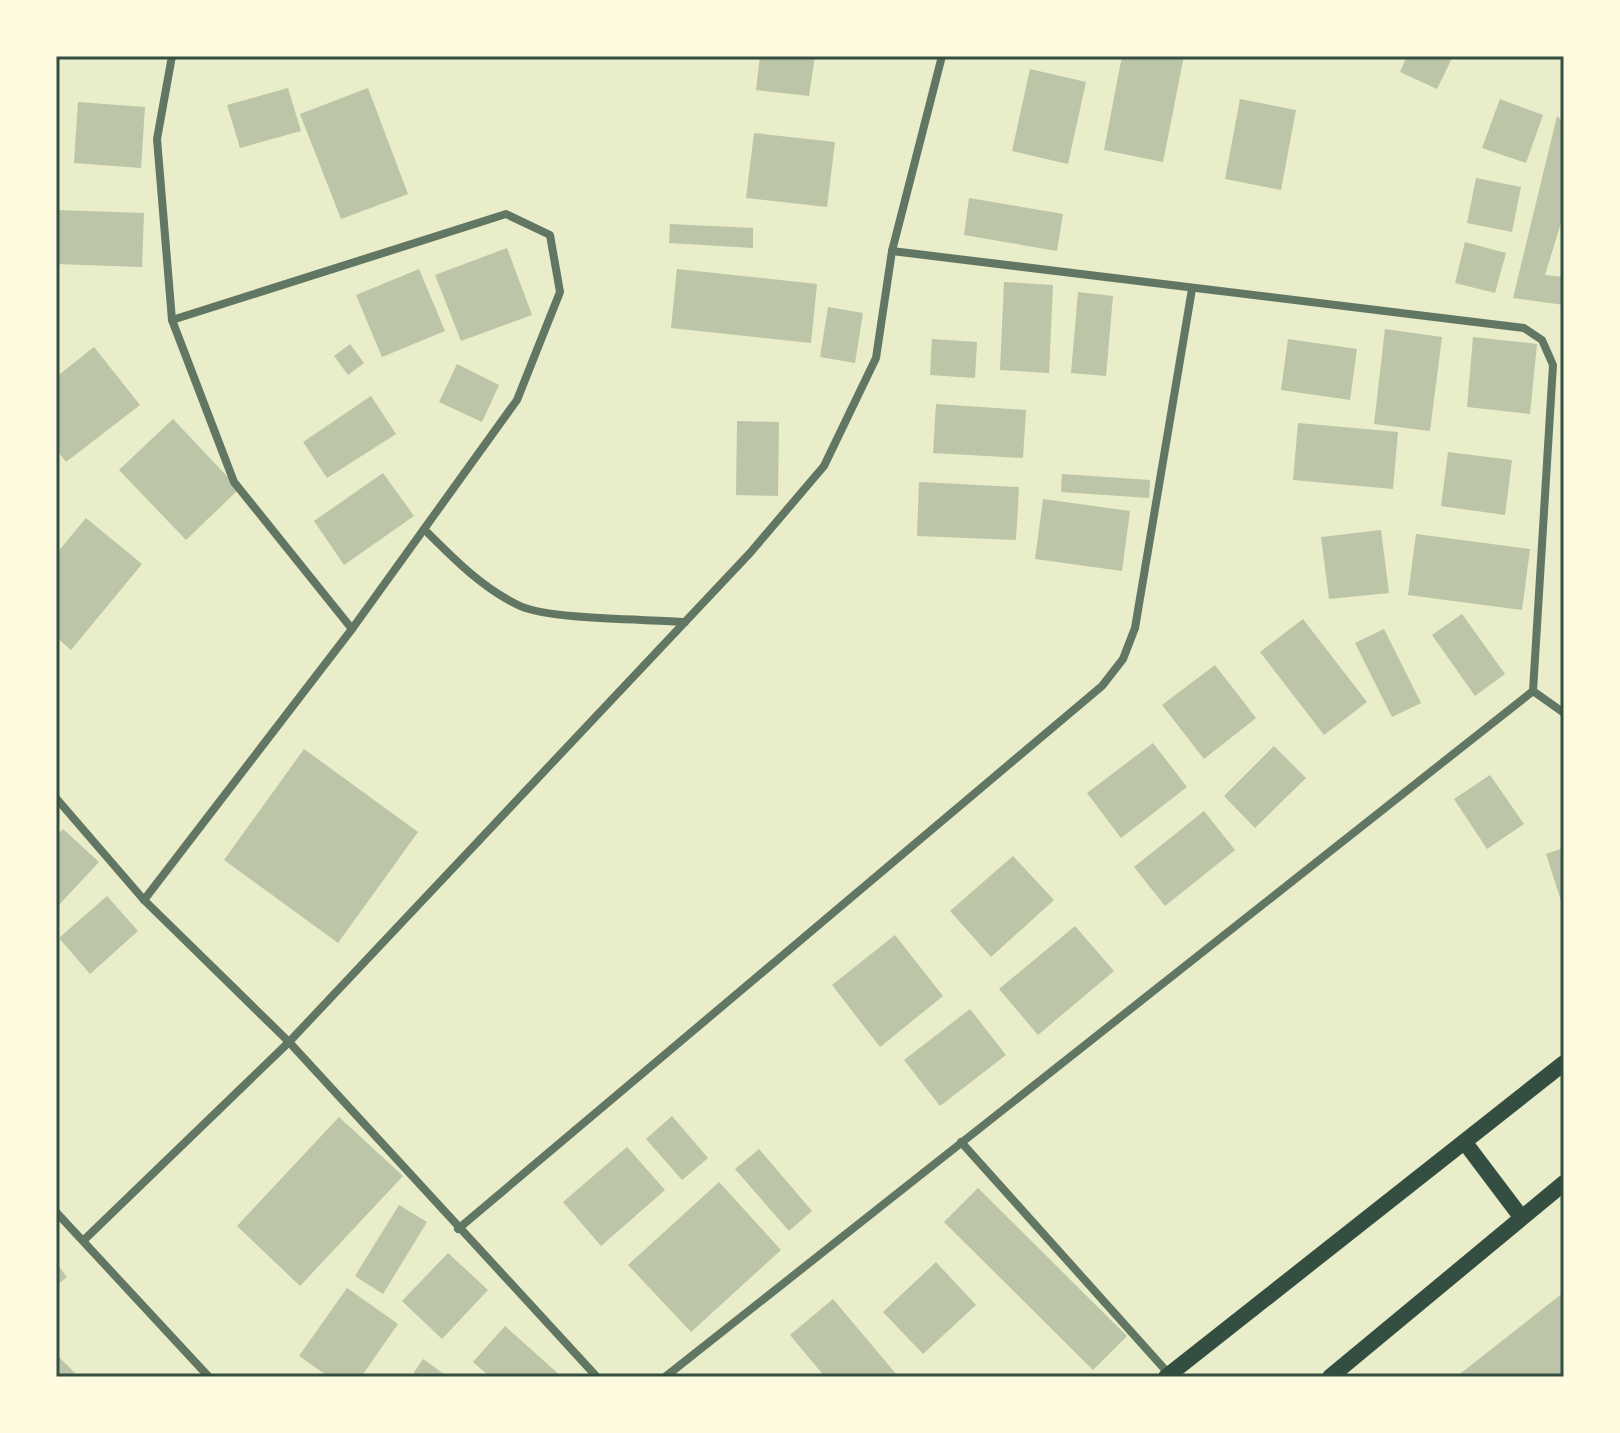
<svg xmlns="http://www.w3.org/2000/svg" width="1620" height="1433" font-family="Inter,sans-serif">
	<rect width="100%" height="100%" fill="#e9edc9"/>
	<!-- building -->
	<g fill="#bcc5a7">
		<path d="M760,56H815L809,96L756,90Z"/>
		<path d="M1122,56H1184L1163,162L1104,150Z"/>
		<path d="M1407,56H1453L1437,89L1400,72Z"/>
		<path d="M1030,69L1086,82L1068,164L1012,151Z"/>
		<path d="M288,88L301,131L240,148L227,105Z"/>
		<path d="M368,88L408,194L341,219L300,114Z"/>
		<path d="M1240,99L1296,110L1281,190L1225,179Z"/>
		<path d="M1500,99L1543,115L1526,163L1482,148Z"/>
		<path d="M78,102L145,107L141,168L74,163Z"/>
		<path d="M1557,116L1564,123V213L1545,275L1564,277V305L1513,298Z"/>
		<path d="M754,133L835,142L827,207L746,198Z"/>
		<path d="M1476,178L1521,187L1512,232L1467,223Z"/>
		<path d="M969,198L1063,214L1057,251L964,235Z"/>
		<path d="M56,210L144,213L142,267L56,264Z"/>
		<path d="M670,224L753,228V248L669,243Z"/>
		<path d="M1465,242L1506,253L1495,293L1455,283Z"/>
		<path d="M507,248L532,315L461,341L435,275Z"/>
		<path d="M419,269L445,331L382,357L356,295Z"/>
		<path d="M677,269L817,284L811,343L671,328Z"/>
		<path d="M1004,282L1053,285L1049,373L1000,370Z"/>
		<path d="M1078,292L1113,296L1106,376L1071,373Z"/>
		<path d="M828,307L863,313L855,363L820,357Z"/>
		<path d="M1385,329L1442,337L1430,431L1374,424Z"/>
		<path d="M1473,337L1537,344L1530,414L1467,407Z"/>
		<path d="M932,339L977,342L975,378L930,375Z"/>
		<path d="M1288,339L1357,349L1350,400L1281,390Z"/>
		<path d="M350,344L364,363L348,375L334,356Z"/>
		<path d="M94,347L140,405L66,462L56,449V377Z"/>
		<path d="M457,364L499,385L482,422L439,402Z"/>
		<path d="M371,396L396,434L327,478L303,442Z"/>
		<path d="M936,404L1026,410L1023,458L933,453Z"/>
		<path d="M173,419L239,489L186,540L119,470Z"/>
		<path d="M737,421L779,422L778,496L736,495Z"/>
		<path d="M1298,423L1398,432L1393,489L1293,480Z"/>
		<path d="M1448,452L1512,460L1505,515L1441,506Z"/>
		<path d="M383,473L414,516L344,565L314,521Z"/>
		<path d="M1062,474L1150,480L1149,498L1061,492Z"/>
		<path d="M919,482L1019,487L1016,540L917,536Z"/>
		<path d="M1043,499L1130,511L1122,571L1035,559Z"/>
		<path d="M86,518L142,564L71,650L56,637V554Z"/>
		<path d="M1381,530L1389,593L1329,599L1321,537Z"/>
		<path d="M1416,534L1530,549L1522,610L1408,595Z"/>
		<path d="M1462,614L1505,674L1475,696L1432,635Z"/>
		<path d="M1303,619L1367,702L1324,735L1260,652Z"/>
		<path d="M1384,629L1421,703L1392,717L1355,643Z"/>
		<path d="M1215,665L1256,718L1204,759L1162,705Z"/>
		<path d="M1153,743L1187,787L1121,838L1087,793Z"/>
		<path d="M1274,746L1306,778L1255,828L1224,796Z"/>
		<path d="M304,749L418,832L338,943L224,860Z"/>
		<path d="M1490,775L1524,824L1487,849L1454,799Z"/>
		<path d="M1204,811L1235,850L1165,906L1134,867Z"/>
		<path d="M63,829L99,862L56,908V836Z"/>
		<path d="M1564,848V907H1563L1546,854Z"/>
		<path d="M1013,856L1054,900L991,957L950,911Z"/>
		<path d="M107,896L138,931L90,974L59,938Z"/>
		<path d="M1075,926L1114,971L1038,1035L999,989Z"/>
		<path d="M895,935L943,996L880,1047L832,985Z"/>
		<path d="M970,1009L1006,1055L940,1106L904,1060Z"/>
		<path d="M672,1116L708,1158L682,1180L646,1139Z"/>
		<path d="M339,1117L403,1176L300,1286L237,1226Z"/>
		<path d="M627,1147L665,1190L601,1246L563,1202Z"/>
		<path d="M759,1149L812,1211L789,1231L735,1169Z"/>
		<path d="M719,1182L781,1250L691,1332L628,1265Z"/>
		<path d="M978,1188L1127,1336L1093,1370L944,1222Z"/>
		<path d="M399,1205L427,1222L383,1294L355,1276Z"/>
		<path d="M448,1253L488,1290L442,1339L402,1301Z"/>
		<path d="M936,1262L976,1305L923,1354L883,1312Z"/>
		<path d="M56,1263L67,1277L56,1286Z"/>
		<path d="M347,1288L398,1324L361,1377H329L299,1356Z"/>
		<path d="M1564,1292V1377H1456Z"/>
		<path d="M833,1299L897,1375L895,1377H825L790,1335Z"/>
		<path d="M505,1326L562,1377H490L473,1362Z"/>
		<path d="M56,1354L79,1377H56Z"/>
		<path d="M423,1359L448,1377H411Z"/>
	</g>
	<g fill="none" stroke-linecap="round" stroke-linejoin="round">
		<!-- minor -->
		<g stroke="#617663" stroke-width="8">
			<path d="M172,56L157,139L172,320L234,482L352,629"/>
			<path d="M424,529C453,558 482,588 520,606C551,620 647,619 685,622"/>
			<path d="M1533,691L1564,713"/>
			<path d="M56,798L144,900L289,1042L597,1377"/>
			<path d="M144,900L352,629L517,400L560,292L550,235L506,214L172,320"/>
			<path d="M961,1142L1169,1374"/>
			<path d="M56,1212L209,1377"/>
			<path d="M458,1229L1102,686L1123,659L1135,628L1192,289"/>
			<path d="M85,1239L289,1042L750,553L824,466L876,358L892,251L942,56"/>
			<path d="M665,1377L1533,691L1553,365L1542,340L1524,328L892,251"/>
		</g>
		<!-- secondary -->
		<g stroke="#344e41" stroke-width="16">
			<path d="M1466,1144L1521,1217"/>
			<path d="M1166,1377L1564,1063"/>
			<path d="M1330,1377L1564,1183"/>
		</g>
	</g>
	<!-- border -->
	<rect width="1620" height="1433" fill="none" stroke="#fefae0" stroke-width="116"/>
	<rect x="58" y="58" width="1504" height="1317" fill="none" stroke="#344e41" stroke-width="3"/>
</svg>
